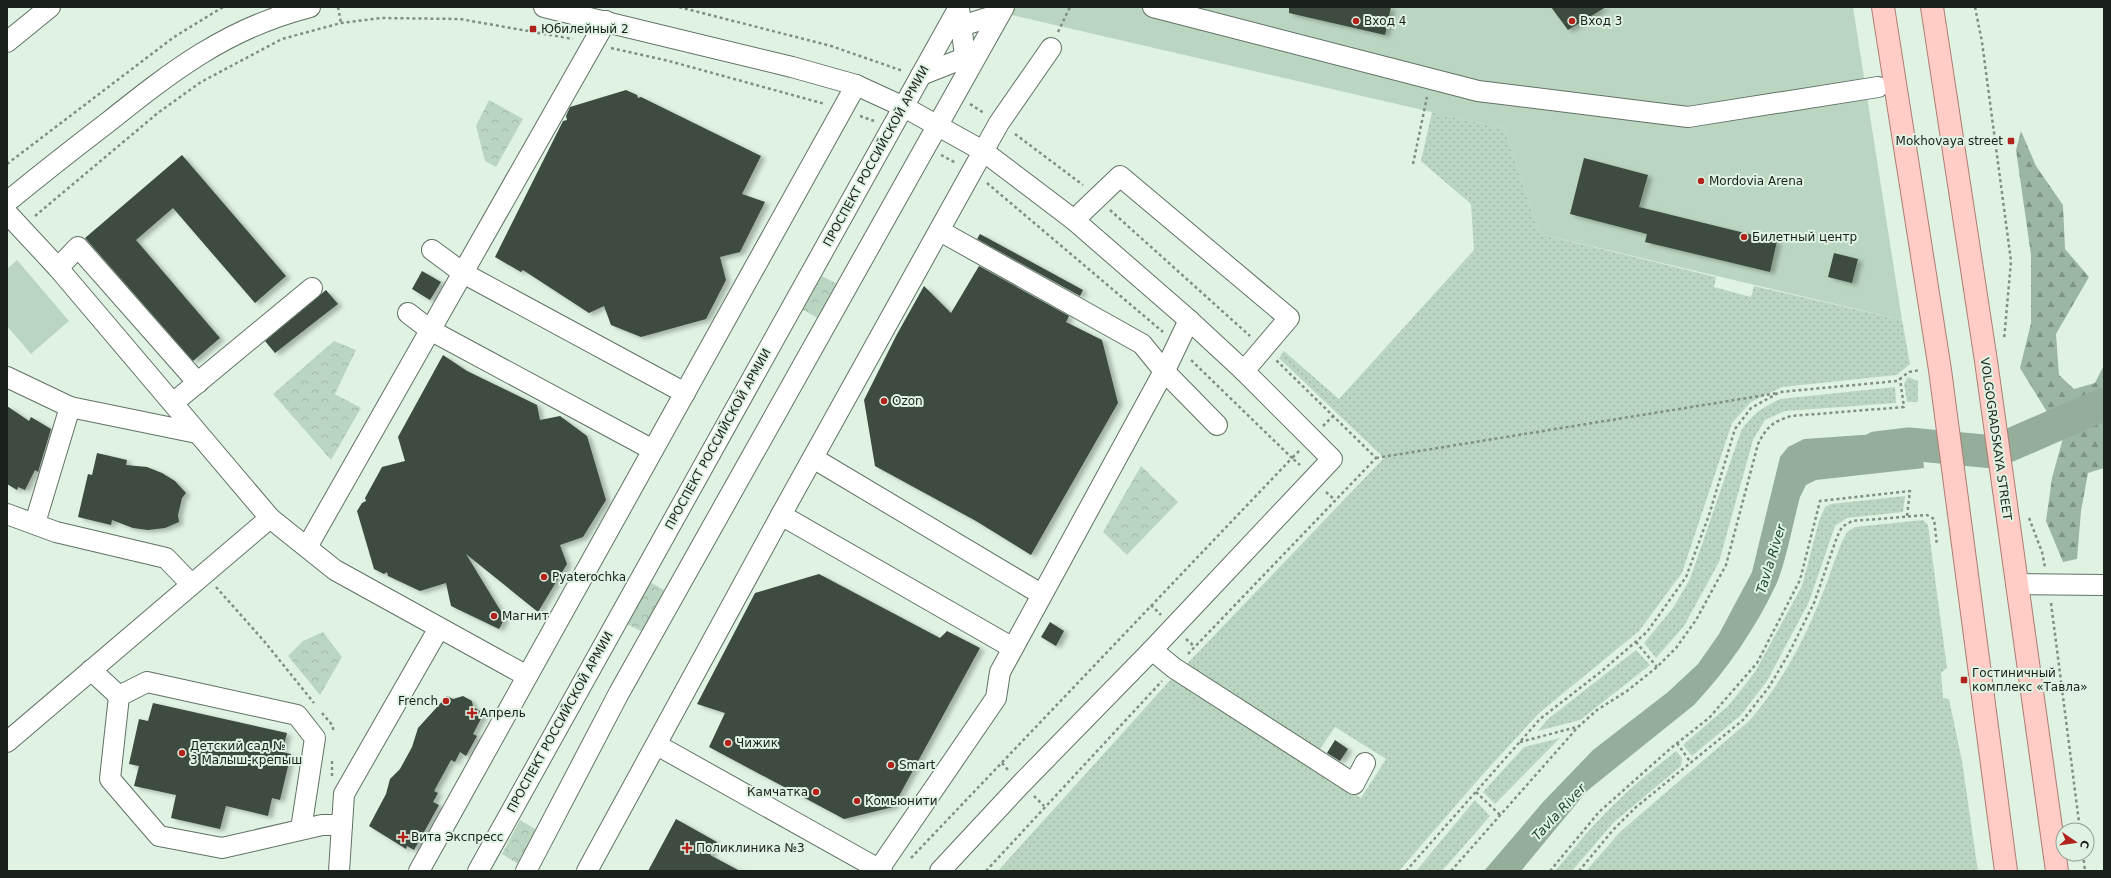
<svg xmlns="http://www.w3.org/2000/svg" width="2111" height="878" font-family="'DejaVu Sans',sans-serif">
	<defs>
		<pattern id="grass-dots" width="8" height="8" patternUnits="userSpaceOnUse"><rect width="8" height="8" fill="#bbd6c0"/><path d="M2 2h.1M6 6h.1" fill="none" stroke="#a0b7a4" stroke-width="1.8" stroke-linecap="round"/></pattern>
		<pattern id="forest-firs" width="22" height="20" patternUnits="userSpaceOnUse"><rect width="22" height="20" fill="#9cb7a1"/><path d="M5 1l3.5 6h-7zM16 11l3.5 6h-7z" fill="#7e9482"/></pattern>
		<pattern id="park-crowns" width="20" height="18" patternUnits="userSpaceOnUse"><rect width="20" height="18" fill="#bbd6c0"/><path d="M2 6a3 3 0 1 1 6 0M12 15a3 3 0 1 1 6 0" fill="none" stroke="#a0b7a4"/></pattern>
		<filter id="shadow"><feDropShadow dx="4.5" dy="2.5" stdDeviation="2" flood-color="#0004"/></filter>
	</defs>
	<rect width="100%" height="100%" fill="#e0f3e3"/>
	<!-- grass -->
	<g fill="url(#grass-dots)">
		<path d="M1432,112L1505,129L1540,234L1716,277L1714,287L1751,297L1754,286L1902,320L1910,364L1897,375L1782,387L1751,402L1732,423L1682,573L1639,631L1538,714L1477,781L1399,871H998L1173,677L1361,798L1386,759L1335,727L1316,755L1183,668L1384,458L1279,358L1284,351L1339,399L1474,250L1471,204L1421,161Z"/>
		<path d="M1908,377L1918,381V402H1907L1904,384Z"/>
		<path d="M1895,387L1896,403L1785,411L1765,420L1753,440L1719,562L1684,626L1656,658L1644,643L1673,608L1690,579L1741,431C1751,415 1763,407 1780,399Z"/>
		<path d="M1905,496L1903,512L1847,518L1835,526L1809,602L1767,681L1741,715L1692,756L1683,745L1729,705L1755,672L1802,586L1819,521L1825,507L1831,504Z"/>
		<path d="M1923,520L1928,525L1947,668L1941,673L1943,698L1949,699L1962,761L1978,871H1586L1620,832L1749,721C1781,684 1804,641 1822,595C1831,574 1836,552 1847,532L1855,527Z"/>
		<path d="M1636,650L1650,665L1580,720L1538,731L1548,719Z"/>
		<path d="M1560,738L1495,804L1483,792L1524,747Z"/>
		<path d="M1676,751L1682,758L1681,766L1614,822L1572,871H1555C1569,855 1582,837 1597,822C1621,796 1648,773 1676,751Z"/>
		<path d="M1475,800L1490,816L1442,871H1416Z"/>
	</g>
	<!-- forest -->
	<path fill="url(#forest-firs)" d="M2021,131L2036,166L2063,205L2065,249L2089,277L2056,334L2059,375L2074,389L2095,383L2104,365V468L2088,473L2081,511L2077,559L2063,562L2046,521L2052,478L2063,438L2020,368L2031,323V255L2016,150Z"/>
	<!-- park -->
	<g fill="url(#park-crowns)">
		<path d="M489,100L523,119L496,167L485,161L476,126Z"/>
		<path d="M822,276L839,285L819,319L802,309Z"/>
		<path d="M334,341L356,350L335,394L361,408L331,460L273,394Z"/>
		<path d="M1141,466L1178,502L1127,555L1103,532Z"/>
		<path d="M648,581L666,591L643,632L625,623Z"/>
		<path d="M323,632L342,657L320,695L288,656L303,641Z"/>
		<path d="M520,820L537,830L518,864L502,854Z"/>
	</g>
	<!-- pitch -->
	<g fill="#bbd6c0">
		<path d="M977,7H1853L1902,320L1540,234L1505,129Z"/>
		<path d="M17,260L69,321L31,354L7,326V269Z"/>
	</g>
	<!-- water -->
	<path fill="#94ae99" d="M1920,431L1924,468L1816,480L1806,485L1800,497C1793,523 1786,562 1776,585C1755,629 1727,670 1694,705L1587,791L1521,871H1484L1543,802L1593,750L1668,692L1698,664L1719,634L1752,572L1780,457L1788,447L1804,439Z"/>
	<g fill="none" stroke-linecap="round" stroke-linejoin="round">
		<!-- river -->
		<path stroke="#94ae99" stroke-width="33" d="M1876,448L1909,444L1994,452L2104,404"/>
	</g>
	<!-- building -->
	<g fill="#3c4b3f" filter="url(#shadow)">
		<path d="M1289,7H1391L1385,35L1289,13Z"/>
		<path d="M1551,7H1606L1568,30Z"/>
		<path d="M626,90L637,95L638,98L641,97L761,156L742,194L765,202L740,252L720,257L726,280L706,319L641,337L611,325L604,306L589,313L523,270L521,272L495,257L563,121L567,120L566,116L570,107Z"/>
		<path d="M182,155L286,276L255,303L173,208L136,240L220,338L193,361L85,238Z"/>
		<path d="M1584,158L1648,175L1639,207L1777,241L1770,272L1645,242L1647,234L1570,214Z"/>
		<path d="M980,234L1083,290L1080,296L977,239Z"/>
		<path d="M1834,253L1858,259L1852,283L1828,277Z"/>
		<path d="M979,266L1069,316L1066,322L1102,340L1118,403L1031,555L976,521L875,466L864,400L896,336L924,286L951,313Z"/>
		<path d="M422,271L441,282L430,300L412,289Z"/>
		<path d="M326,290L338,304L275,353L265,341Z"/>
		<path d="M443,355L467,371L537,405L540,420L560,416L587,436L606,500L583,537L560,545L567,564L538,612L466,554L505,618L499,629L451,606L446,583L420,591L388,576L387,572L384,574L374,569L357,511L362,503L366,501L365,498L382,467L405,461L398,437Z"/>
		<path d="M7,406L29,421L31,417L51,429L38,472L35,470L25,490L18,487L17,490L7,484Z"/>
		<path d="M97,453L127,460L126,465L147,467L162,473L175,481L186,493L182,498L178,515L179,522L165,528L148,530L133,528L112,520L111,525L78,517L88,474L92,475Z"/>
		<path d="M819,574L940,638L947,631L980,648L893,807L844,819L709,747L725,713L697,704L755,593Z"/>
		<path d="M1050,622L1064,631L1056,646L1041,637Z"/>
		<path d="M447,696L453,699L463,696L472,701L473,707L484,713L473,734L477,736L466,756L460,752L455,762L451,760L434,791L438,793L433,802L439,805L414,850L407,846L406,849L369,826L386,794L390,779L400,769L412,747L418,728Z"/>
		<path d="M153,703L287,733L282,752L291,754L280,800L272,798L268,816L226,806L220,829L171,818L176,795L134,786L139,766L129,764L139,719L148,721Z"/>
		<path d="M1335,740L1348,749L1340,761L1327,753Z"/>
		<path d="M676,819L717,842L710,855L740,871H648Z"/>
	</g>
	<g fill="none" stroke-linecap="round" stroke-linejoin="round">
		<defs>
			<g id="minor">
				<path d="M544,7L792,67L856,85L904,107L983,151L1074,220L1189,320L1244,371L1332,459L1152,650L1022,783L940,871"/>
				<path d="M1153,7L1478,91L1688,117L1878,87"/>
				<path d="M959,8L967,72"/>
				<path d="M948,30L1000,14"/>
				<path d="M7,42L50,7"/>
				<path d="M921,75L977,53"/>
				<path d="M7,202C40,175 73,149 107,123C172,71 227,28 310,7"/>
				<path d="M7,213L58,268L270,518L335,570L527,676"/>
				<path d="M1074,220L1120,176L1289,318L1244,371"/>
				<path d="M940,231L1142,344L1164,371L1217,425"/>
				<path d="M432,250L463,273L685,393"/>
				<path d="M58,268L78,247L198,383"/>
				<path d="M408,313L430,330L653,450"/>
				<path d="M7,377L70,407L35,523"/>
				<path d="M173,403L312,288"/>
				<path d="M70,407L197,433"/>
				<path d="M813,458L1041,594"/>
				<path d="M7,514L56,532L166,558L191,584"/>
				<path d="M781,515L1013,648"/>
				<path d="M307,547L606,21"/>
				<path d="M2016,584L2104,585"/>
				<path d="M1152,650L1174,668L1354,784L1365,763"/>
				<path d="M91,670L119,696"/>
				<path d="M7,742L270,518"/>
				<path d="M657,745L882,871"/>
				<path d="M301,829L315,738L297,715L147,682L119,696L110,779L159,836L222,848L322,825H342"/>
				<path d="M879,869L996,698L1000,672L1169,362L1189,320"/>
				<path d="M339,871L344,794L439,628"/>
				<path d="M419,871L856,85"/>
				<path d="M478,871L959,7"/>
				<path d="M526,871L619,693L1004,7"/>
				<path d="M587,871L781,515L971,173L999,123L1051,48"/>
			</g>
			<g id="major">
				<path d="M1883,7L1940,370L2006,871"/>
				<path d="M1932,7L1986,361L2057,871"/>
			</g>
		</defs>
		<!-- minor casing -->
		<use href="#minor" stroke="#617264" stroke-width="22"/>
		<!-- major casing -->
		<use href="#major" stroke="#af7b71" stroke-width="24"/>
		<!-- path -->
		<g stroke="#818e83" stroke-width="2.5" stroke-dasharray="3 3" stroke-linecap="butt">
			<path d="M338,7L341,23"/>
			<path d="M679,7L831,46L903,71"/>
			<path d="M1975,7L1982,42L2011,261L2004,340"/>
			<path d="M1058,32L1070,7"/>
			<path d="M611,48L669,61L825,104"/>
			<path d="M970,104L984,113"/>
			<path d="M860,116L874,121"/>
			<path d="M1015,134L1083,185"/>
			<path d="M941,155L956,163"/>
			<path d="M7,164L174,37L223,7"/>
			<path d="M1413,164L1427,97"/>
			<path d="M987,183L1163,332"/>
			<path d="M1110,210L1250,336"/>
			<path d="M35,216L159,112L201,82L282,39L341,23L381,18L460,19L573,39"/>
			<path d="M1323,426L1333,416"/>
			<path d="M1299,451L1292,458L1300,465"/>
			<path d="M1376,458L1778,393"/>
			<path d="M1326,492L1335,500"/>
			<path d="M2029,518L2042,552L2045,567"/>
			<path d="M216,587L264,641L314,703"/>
			<path d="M2051,603L2080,830"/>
			<path d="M1151,605L1161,615"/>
			<path d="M1186,639L1195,647"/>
			<path d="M1636,642L1657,667"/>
			<path d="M1188,654L1376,458L1276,360"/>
			<path d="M322,713L333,726V730"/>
			<path d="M1520,742L1577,727"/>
			<path d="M1677,743L1691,763"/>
			<path d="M1002,763L1008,770"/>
			<path d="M332,776V761"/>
			<path d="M1476,792L1500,815"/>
			<path d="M1034,796L1044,806"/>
			<path d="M2083,854L2085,871"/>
			<path d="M911,858L1292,458L1191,360"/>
			<path d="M986,871L1162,681"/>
			<path d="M1406,871L1540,719L1603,670L1647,632L1686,577L1709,515L1735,429L1751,408L1780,392L1897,381L1909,372L1920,370"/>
			<path d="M1451,871L1578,727L1597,710L1627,691L1657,667L1676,648L1696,620L1726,565L1758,444C1767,426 1773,422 1791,416L1904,407L1900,379"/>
			<path d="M1550,871L1599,812L1671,748L1709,718L1757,663L1800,580L1820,501L1910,491L1907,516"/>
			<path d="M1579,871L1613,830L1635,808L1743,720L1769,687L1788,655L1814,603L1837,537L1842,527L1852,521L1927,515L1934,519L1937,545"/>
		</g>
		<!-- minor -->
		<use href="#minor" stroke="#fff" stroke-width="20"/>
		<!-- major -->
		<use href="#major" stroke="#ffcdc5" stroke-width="22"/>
	</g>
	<!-- markers -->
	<g fill="#b1221d" stroke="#e0f3e3" stroke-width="1.5">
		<circle cx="1356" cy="21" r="4"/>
		<circle cx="1572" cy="21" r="4"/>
		<rect x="529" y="25" width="8" height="8" rx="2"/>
		<rect x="2007" y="137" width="8" height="8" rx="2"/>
		<circle cx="1701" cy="181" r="4"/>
		<circle cx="1744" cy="237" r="4"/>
		<circle cx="884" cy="401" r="4"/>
		<circle cx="544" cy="577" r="4"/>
		<circle cx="494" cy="616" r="4"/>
		<rect x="1960" y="676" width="8" height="8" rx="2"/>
		<circle cx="446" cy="701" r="4"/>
		<path d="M470 707h4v4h4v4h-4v4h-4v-4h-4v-4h4z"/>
		<circle cx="728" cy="743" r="4"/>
		<circle cx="182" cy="753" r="4"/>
		<circle cx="891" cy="765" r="4"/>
		<circle cx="816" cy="792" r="4"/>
		<circle cx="857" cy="801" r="4"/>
		<path d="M401 831h4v4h4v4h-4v4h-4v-4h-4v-4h4z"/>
		<path d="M685 842h4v4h4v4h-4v4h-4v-4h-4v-4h4z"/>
	</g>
	<g text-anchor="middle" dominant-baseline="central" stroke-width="4" stroke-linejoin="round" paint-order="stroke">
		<!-- poi labels -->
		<g font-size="12" fill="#1a211b" stroke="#e0f3e3" text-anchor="start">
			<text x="1364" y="21">Вход 4</text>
			<text x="1580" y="21">Вход 3</text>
			<text x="541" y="29">Юбилейный 2</text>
			<text x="2003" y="141" text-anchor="end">Mokhovaya street</text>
			<text x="1709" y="181">Mordovia Arena</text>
			<text x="1752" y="237">Билетный центр</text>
			<text x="892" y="401">Ozon</text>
			<text x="552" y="577">Pyaterochka</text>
			<text x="502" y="616">Магнит</text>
			<text x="1972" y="673">Гостиничный<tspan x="1972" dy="14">комплекс «Тавла»</tspan></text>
			<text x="438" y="701" text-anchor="end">French</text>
			<text x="480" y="713">Апрель</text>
			<text x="736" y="743">Чижик</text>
			<text x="190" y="746">Детский сад №<tspan x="190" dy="14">3 Малыш-крепыш</tspan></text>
			<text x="899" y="765">Smart</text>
			<text x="808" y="792" text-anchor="end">Камчатка</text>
			<text x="865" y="801">Комьюнити</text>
			<text x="411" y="837">Вита Экспресс</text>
			<text x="696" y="848">Поликлиника №3</text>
		</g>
		<!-- street labels -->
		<g font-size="12" fill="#1a211b" stroke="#e0f3e3">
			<text transform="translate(876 156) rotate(-61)">ПРОСПЕКТ РОССИЙСКОЙ АРМИИ</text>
			<text transform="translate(718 439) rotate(-61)">ПРОСПЕКТ РОССИЙСКОЙ АРМИИ</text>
			<text transform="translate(1996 439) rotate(82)">VOLGOGRADSKAYA STREET</text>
			<text transform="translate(560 722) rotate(-61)">ПРОСПЕКТ РОССИЙСКОЙ АРМИИ</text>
		</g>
		<!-- water labels -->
		<g font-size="13" font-style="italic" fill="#1a4526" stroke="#e0f3e3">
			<text transform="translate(1771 559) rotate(-73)">Tavla River</text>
			<text transform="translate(1559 812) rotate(-47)">Tavla River</text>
		</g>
	</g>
	<!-- border -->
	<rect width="2111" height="878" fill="none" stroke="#1a211b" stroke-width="16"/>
	<!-- north arrow -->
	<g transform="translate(2075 842) rotate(103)"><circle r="19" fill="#e0f3e3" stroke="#919f93"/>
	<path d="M0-3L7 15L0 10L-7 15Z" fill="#b1221d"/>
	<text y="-6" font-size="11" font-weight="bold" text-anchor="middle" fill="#1a211b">С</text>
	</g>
</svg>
